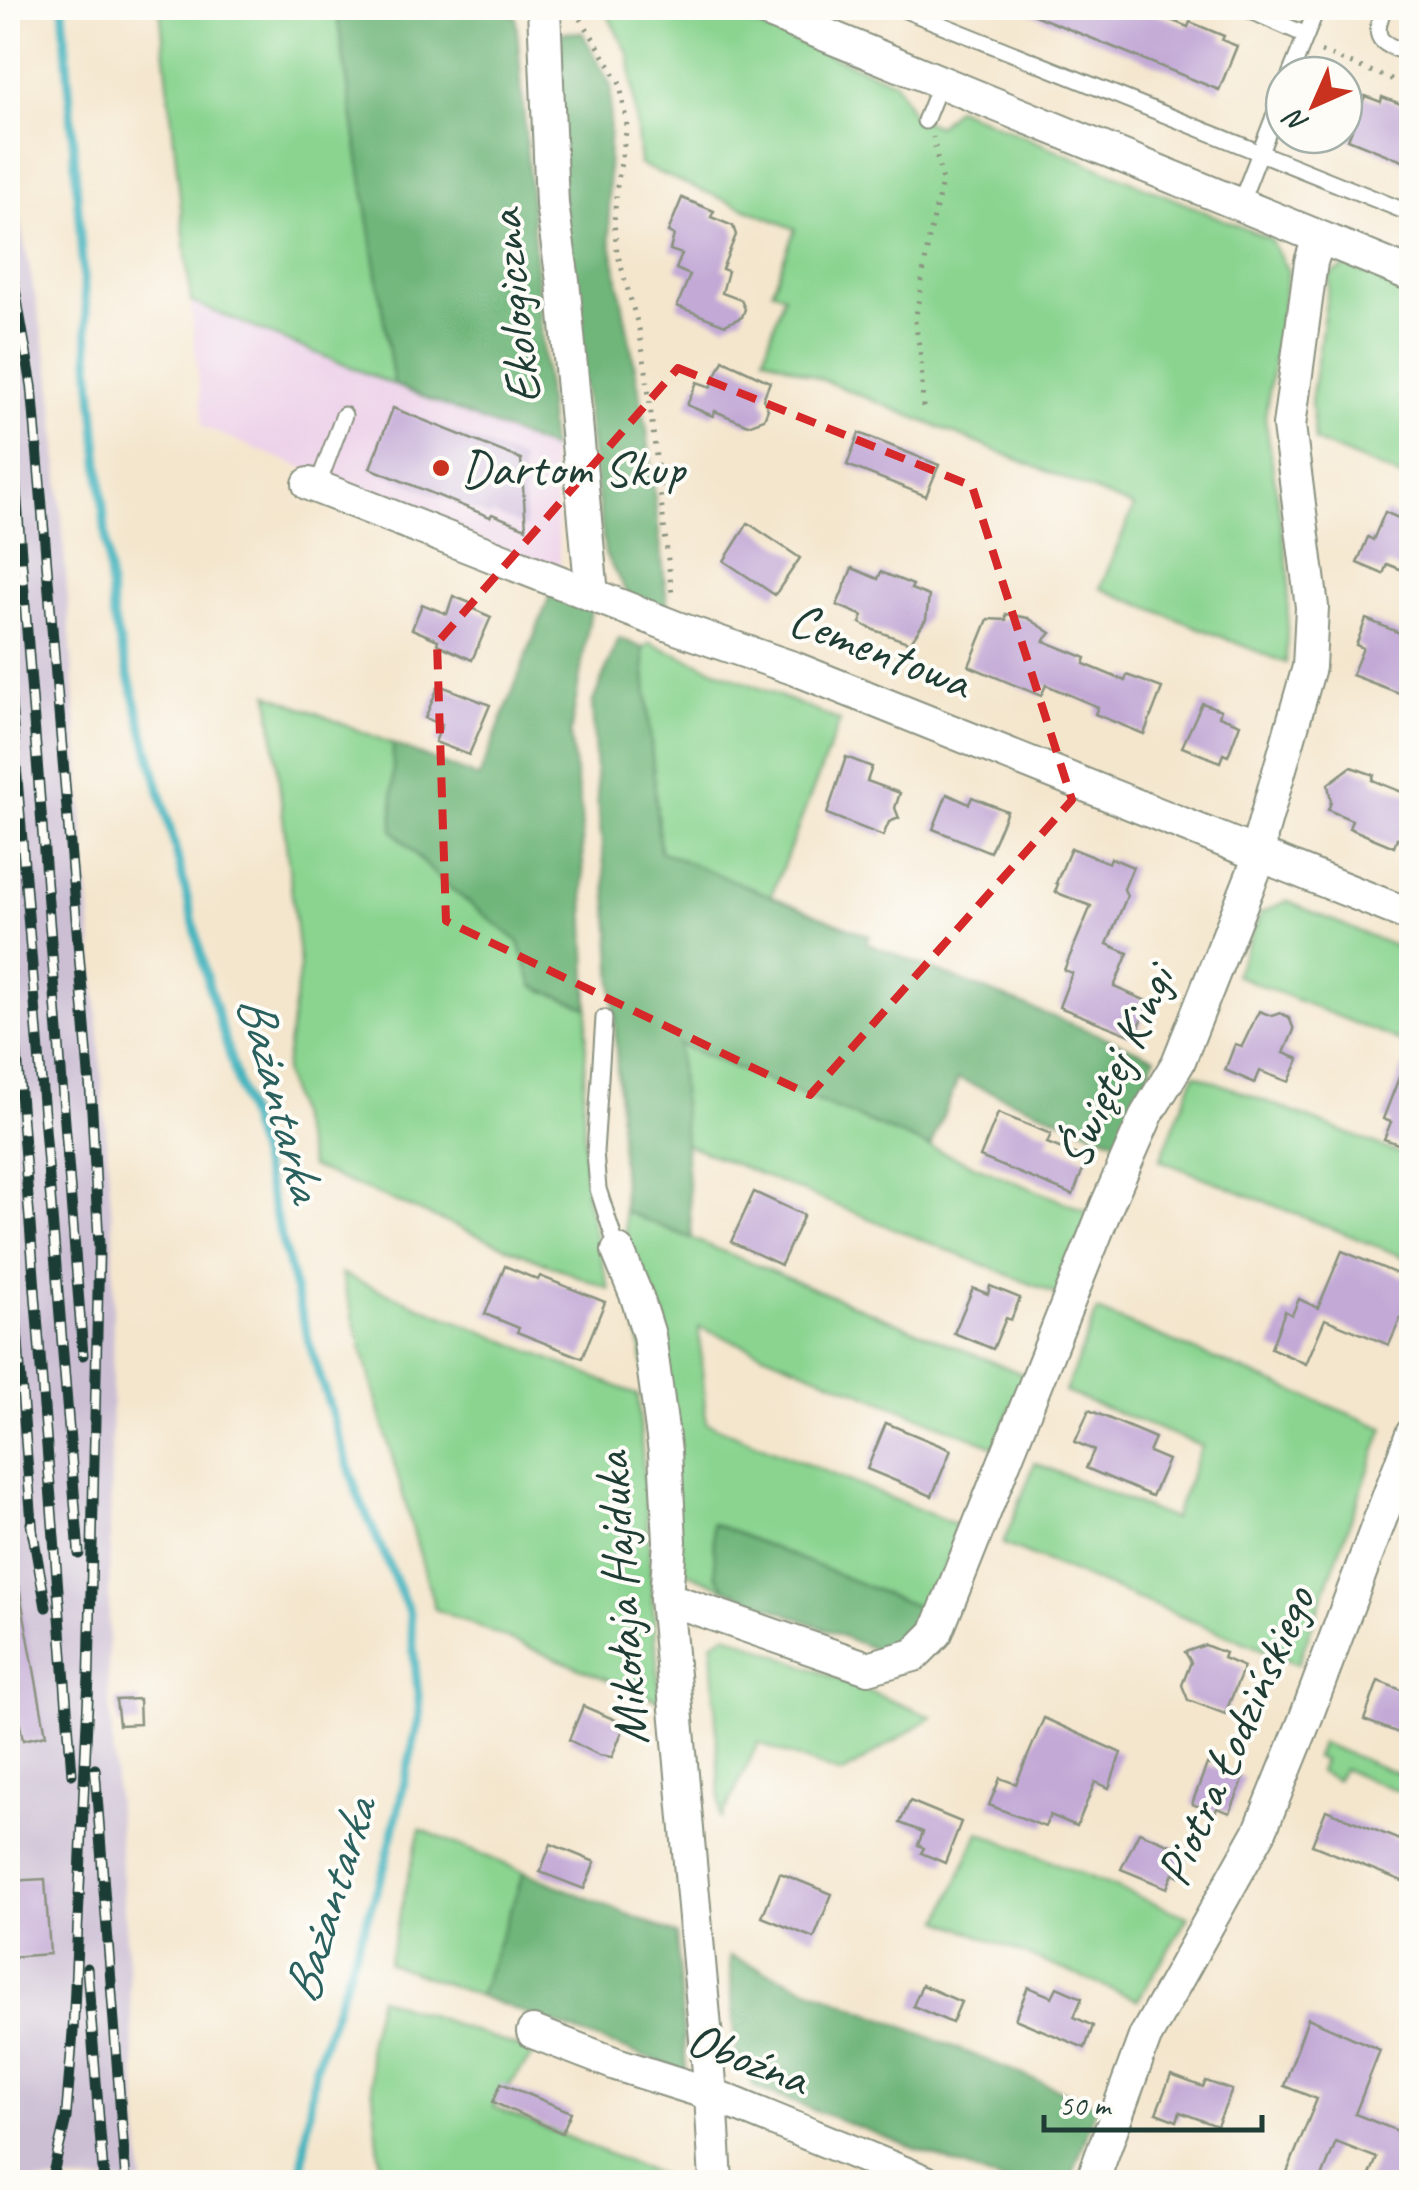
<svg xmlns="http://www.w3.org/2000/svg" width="1419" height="2190" font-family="Caveat,sans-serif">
	<rect width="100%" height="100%" fill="#fdfcf7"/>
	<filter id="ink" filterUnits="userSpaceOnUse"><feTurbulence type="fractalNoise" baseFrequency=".01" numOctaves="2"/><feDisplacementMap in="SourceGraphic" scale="20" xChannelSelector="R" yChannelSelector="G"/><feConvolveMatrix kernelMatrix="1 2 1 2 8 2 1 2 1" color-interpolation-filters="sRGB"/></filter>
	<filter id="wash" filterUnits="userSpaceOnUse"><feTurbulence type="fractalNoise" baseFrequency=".0048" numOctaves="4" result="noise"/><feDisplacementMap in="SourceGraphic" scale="40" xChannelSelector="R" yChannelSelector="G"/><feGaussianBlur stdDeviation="2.25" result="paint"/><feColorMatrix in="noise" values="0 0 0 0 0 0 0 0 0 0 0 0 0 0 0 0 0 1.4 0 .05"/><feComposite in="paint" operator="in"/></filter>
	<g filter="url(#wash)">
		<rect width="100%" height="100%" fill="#f4e6cd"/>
		<!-- built -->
		<path fill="#edd1e9" d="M191,302L551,449L561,573L203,427Z"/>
		<!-- industrial -->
		<path fill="#ccbfd4" d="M8,161L52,381L114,1246L108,1679L143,2182H8Z"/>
		<!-- green -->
		<g fill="#8ad490" stroke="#548862" stroke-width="2.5">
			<path d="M160,8H336L394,385L191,302Z"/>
			<path d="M604,8H713L895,82L914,117L938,126L956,108L1270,239L1288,271L1265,417L1289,574L1286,663L1100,588L1134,507L764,356L784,295L772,290L795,229L640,165L630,57Z"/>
			<path d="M1347,266L1411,292V481L1315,441L1311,401L1330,275Z"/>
			<path d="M650,643L840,721L771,896L660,851L643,648Z"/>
			<path d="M269,694L393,744V831L440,880L519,942L533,986L588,1008L583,1102L586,1196L609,1289L311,1167L284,1073L300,966Z"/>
			<path d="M1286,901L1411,953V1046L1235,975L1261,913Z"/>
			<path d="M677,1044L1091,1213L1058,1295L685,1144Z"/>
			<path d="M1195,1074L1411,1158V1260L1160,1160Z"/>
			<path d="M624,1211L1025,1375L995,1447L699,1327L706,1423L962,1527L927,1611L714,1524L716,1575L726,1589L676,1568L628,1266Z"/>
			<path d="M341,1274L638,1395L660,1701L435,1609Z"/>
			<path d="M1097,1311L1384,1428L1298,1664L1003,1544L1035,1463L1173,1519L1202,1446L1065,1392Z"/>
			<path d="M726,1634L932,1717L842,1774L758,1743L721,1820L712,1643Z"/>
			<path d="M1321,1743L1411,1779V1796L1343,1769L1336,1780L1319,1772L1323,1760L1315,1757Z"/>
			<path d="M420,1829L524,1872L479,1996L388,1963Z"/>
			<path d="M979,1832L1188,1917L1138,2000L941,1920Z"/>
			<path d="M379,1997L534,2053L493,2107L677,2182H382L368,2045Z"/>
		</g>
		<!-- forest -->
		<g fill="#6fb67a" stroke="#477a57" stroke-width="2.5">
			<path d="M336,8H495L516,16L551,449L394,385Z"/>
			<path d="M582,32L611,86L608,171L610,238L647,431L668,611L629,597L605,554L582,375L557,151L560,33Z"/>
			<path d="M551,593L591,609L570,735L581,811L588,1008L533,986L519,942L440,880L393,830V744L479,778Z"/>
			<path d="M619,638L643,648L660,851L869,936L866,943L1155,1057L1120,1142L958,1079L930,1147L678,1044L692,1239L624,1211L610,926L598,806L592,704Z"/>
			<path d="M712,1523L927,1611L916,1643L886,1654L726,1589L716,1576Z"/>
			<path d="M524,1872L676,1934L686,2072L479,1996Z"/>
			<path d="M729,1956L1097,2105L1070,2182H1002L754,2087L736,2053Z"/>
		</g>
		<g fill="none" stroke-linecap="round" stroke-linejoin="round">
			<!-- stream -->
			<path stroke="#43b3bd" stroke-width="9" d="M63,8L88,339L113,618L174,843L208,983L256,1143L309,1342L358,1495L410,1614L420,1715L385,1866L315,2068L303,2159L302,2182"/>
		</g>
		<g id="blocks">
			<!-- building -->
			<g fill="#c2a9d6">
				<path d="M1017,8H1141L1188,27L1190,22L1224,36L1222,40L1237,46L1219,90Z"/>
				<path d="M1365,96L1381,102L1382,97L1412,108V165L1348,139Z"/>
				<path d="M682,198L714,211L711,217L733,226L736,235L722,269L728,271L722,293L741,300L745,309L742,317L725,325L677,306L690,275L676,269L682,254L670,250L674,235L668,232Z"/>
				<path d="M723,360L770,382L763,399L768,409L764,419L748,425L715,411L713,416L687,405L697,382L711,387Z"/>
				<path d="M393,408L521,459L526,528L492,514L490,517L370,468Z"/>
				<path d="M859,433L939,465L926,496L847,465Z"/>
				<path d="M1385,512L1412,524V574L1387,564L1383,574L1357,563L1368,537L1373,540Z"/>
				<path d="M748,523L800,558L775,595L724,561Z"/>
				<path d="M852,568L878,579L881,572L913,585L911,589L929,596L926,619L910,643L874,630L860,623L863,616L837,605Z"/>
				<path d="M453,596L475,605L473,609L491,617L472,660L437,644L438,640L412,629L422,604L447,614Z"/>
				<path d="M1006,614L1028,618L1051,633L1044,641L1086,658L1084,664L1125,681L1127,675L1162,688L1144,734L1095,714L1098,707L1046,685L1041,696L969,666L988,619L1006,620Z"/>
				<path d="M1366,619L1412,638V698L1352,675L1363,648L1356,645Z"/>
				<path d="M439,685L490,705L469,755L435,742L442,725L425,718Z"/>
				<path d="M1202,703L1221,710L1219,716L1240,724L1228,756L1223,754L1220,762L1182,747Z"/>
				<path d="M846,757L872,767L867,781L900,793L895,808L899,818L889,822L883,836L827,814Z"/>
				<path d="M1351,767L1374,775L1372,780L1412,796V844L1397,838L1394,847L1349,828L1352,820L1328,810L1331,802L1328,784Z"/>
				<path d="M947,794L969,804L972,797L1007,811L990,852L933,829Z"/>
				<path d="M1071,848L1109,863L1111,858L1133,867L1124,889L1127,896L1107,944L1128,953L1114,987L1149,1002L1135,1037L1059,1007L1072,973L1064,970L1091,906L1055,892L1058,884L1056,883Z"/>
				<path d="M1259,1011L1272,1016L1280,1013L1289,1017L1294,1030L1284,1053L1299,1059L1289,1082L1260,1071L1255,1083L1225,1070L1235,1044L1242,1046Z"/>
				<path d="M1410,1049L1412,1050V1149L1384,1139L1391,1122L1383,1119Z"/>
				<path d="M998,1113L1051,1134L1047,1143L1087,1159L1073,1195L980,1157Z"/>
				<path d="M754,1192L804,1215L781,1265L731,1242Z"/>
				<path d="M1342,1251L1412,1280V1292L1389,1345L1325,1319L1306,1364L1271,1348L1285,1311L1292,1315L1299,1299L1318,1308Z"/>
				<path d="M505,1266L538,1280L540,1276L605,1302L582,1358L517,1332L519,1328L485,1314Z"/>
				<path d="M990,1286L1020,1298L1011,1320L1006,1318L993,1349L954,1333L973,1288L988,1294Z"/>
				<path d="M1089,1410L1155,1438L1149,1452L1168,1460L1152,1496L1086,1468L1094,1450L1075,1442Z"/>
				<path d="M886,1423L951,1450L932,1496L867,1469Z"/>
				<path d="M19,1587L46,1735L23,1740L15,1700L8,1701V1588Z"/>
				<path d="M1205,1645L1225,1653L1223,1658L1244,1667L1225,1714L1188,1700L1182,1685L1191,1662L1185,1652Z"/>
				<path d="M1378,1681L1412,1694V1738L1364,1720Z"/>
				<path d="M139,1699L140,1724L119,1725L116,1700Z"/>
				<path d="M583,1706L625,1724L612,1757L599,1755L569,1740Z"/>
				<path d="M1044,1718L1121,1753L1109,1788L1095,1782L1077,1826L1050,1815L1045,1827L989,1805L1000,1778L1016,1784Z"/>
				<path d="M1207,1764L1244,1778L1230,1813L1217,1808L1215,1813L1192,1804Z"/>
				<path d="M910,1801L961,1822L945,1863L921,1853L924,1848L918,1845L923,1832L900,1823Z"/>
				<path d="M1326,1810L1412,1845V1885L1312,1845Z"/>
				<path d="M1139,1832L1190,1853L1179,1876L1173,1873L1167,1888L1121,1869Z"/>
				<path d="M551,1844L595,1862L584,1889L540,1872Z"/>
				<path d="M780,1873L832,1894L814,1938L762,1917Z"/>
				<path d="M45,1879L50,1954L8,1957V1881Z"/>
				<path d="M922,1985L961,2002L952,2023L913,2006Z"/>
				<path d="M1028,1987L1052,1997L1057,1987L1082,1998L1074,2017L1093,2026L1085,2048L1015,2019Z"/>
				<path d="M1308,2018L1380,2050L1355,2114L1398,2131L1397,2134L1412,2141V2182H1367L1377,2158L1336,2142L1320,2182H1283L1317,2099L1284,2086Z"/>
				<path d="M1171,2075L1203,2087L1206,2081L1232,2090L1217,2126L1180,2112L1177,2121L1156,2113Z"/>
				<path d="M501,2083L571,2112L562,2133L493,2102Z"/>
			</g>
		</g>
	</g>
	<g filter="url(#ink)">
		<use href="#blocks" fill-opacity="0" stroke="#8a9280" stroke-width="2.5"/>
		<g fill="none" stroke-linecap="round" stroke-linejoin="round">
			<defs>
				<g id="lane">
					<path d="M900,8L1412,214"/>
					<path d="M1244,8L1306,35"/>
					<path d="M1384,8C1370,42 1382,43 1412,55"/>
					<path d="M1290,75L1317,8"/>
					<path d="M925,121L941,81"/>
					<path d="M1240,204L1284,91"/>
					<path d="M317,487L344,415"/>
					<path d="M604,1018L595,1152L598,1189L618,1251"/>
				</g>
				<g id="street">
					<path d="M544,8L552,204L563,281L592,595"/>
					<path d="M760,8L1412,275"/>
					<path d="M309,484L677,628L796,669L1412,916"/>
					<path d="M618,1251L637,1297L649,1335L665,1452L670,1541L666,1598L711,2094L716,2182"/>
					<path d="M666,1598L868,1668L914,1655L936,1633L1107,1205L1147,1114L1178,1063L1260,856L1261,835L1309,667L1312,607L1289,426L1311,262L1319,238"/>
					<path d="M533,2032L616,2064L711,2094L926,2182"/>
					<path d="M1092,2182L1145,2037L1260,1831L1305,1720L1412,1434"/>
				</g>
			</defs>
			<!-- lane casing -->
			<use href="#lane" stroke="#8a9280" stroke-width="19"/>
			<!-- street casing -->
			<use href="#street" stroke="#8a9280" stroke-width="36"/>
			<!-- path -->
			<g stroke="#8a9280" stroke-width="5" stroke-dasharray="2.5 8" stroke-linecap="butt">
				<path d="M575,10L597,44L620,84L627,126L617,186L614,222L617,252L639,329L646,371L672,594"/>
				<path d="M1321,52L1412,87"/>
				<path d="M923,407L921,358L915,321L929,239L942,182L933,137"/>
			</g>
			<!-- lane -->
			<use href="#lane" stroke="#fff" stroke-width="15"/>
			<!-- street -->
			<use href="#street" stroke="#fff" stroke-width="32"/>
			<defs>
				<g id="rail">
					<path d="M8,249L32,386L92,1111L99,1247L89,1676L73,2032L66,2118L51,2182"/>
					<path d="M8,386L83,1355"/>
					<path d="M8,665L79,1554"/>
					<path d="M8,936L72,1774"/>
					<path d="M8,1214L33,1536"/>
					<path d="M31,1523L46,1607"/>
					<path d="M95,1769L126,2182"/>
					<path d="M87,1968L104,2182"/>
				</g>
			</defs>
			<!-- rail casing -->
			<use href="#rail" stroke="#1f3d34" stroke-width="11"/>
			<!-- rail -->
			<use href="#rail" stroke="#fdfcf7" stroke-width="8" stroke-dasharray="22" stroke-linecap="butt"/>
		</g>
	</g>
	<!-- marked area -->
	<path fill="none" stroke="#d62828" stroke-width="8" stroke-dasharray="20 12" stroke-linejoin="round" d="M678,368L972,486L1072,800L810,1095L446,921L437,643Z"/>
	<!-- markers -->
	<circle fill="#c8321e" stroke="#fdfcf7" stroke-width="4" cx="441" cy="468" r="10"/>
	<g text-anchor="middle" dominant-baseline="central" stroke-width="8" stroke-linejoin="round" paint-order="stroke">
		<!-- street labels -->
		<g font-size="50" fill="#1f3d34" stroke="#fdfcf7">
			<text transform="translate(514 307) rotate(-96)">Ekologiczna</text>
			<text transform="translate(880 650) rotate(21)">Cementowa</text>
			<text transform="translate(1115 1067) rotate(-65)">Świętej Kingi</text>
			<text transform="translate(621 1599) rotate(-94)">Mikołaja Hajduka</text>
			<text transform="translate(1235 1736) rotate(-66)">Piotra Łodzińskiego</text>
			<text transform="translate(748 2058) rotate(21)">Oboźna</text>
		</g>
		<!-- poi labels -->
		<g font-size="50" fill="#1f3d34" stroke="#fdfcf7" text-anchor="start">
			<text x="461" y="468">Dartom Skup</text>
		</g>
		<!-- water labels -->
		<g font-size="52" font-style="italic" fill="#2a605d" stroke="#fdfcf7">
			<text transform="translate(281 1097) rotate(75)">Bażantarka</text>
			<text transform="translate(329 1901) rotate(-73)">Bażantarka</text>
		</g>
	</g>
	<!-- margin -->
	<rect width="1419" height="2190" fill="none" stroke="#fdfcf7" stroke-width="40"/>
	<!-- north arrow -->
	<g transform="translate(1314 105) rotate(225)"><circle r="48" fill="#fdfcf7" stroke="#a4b0a9" stroke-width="2.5"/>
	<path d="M0-8L18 38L0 25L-18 38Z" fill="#c8321e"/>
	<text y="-15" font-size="28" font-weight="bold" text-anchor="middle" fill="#1f3d34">N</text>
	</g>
	<!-- scale -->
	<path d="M1044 2115v15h218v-15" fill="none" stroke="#1f3d34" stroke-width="5"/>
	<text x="1059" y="2115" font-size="30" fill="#1f3d34" stroke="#fdfcf7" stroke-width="8" paint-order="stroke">50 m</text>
</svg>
